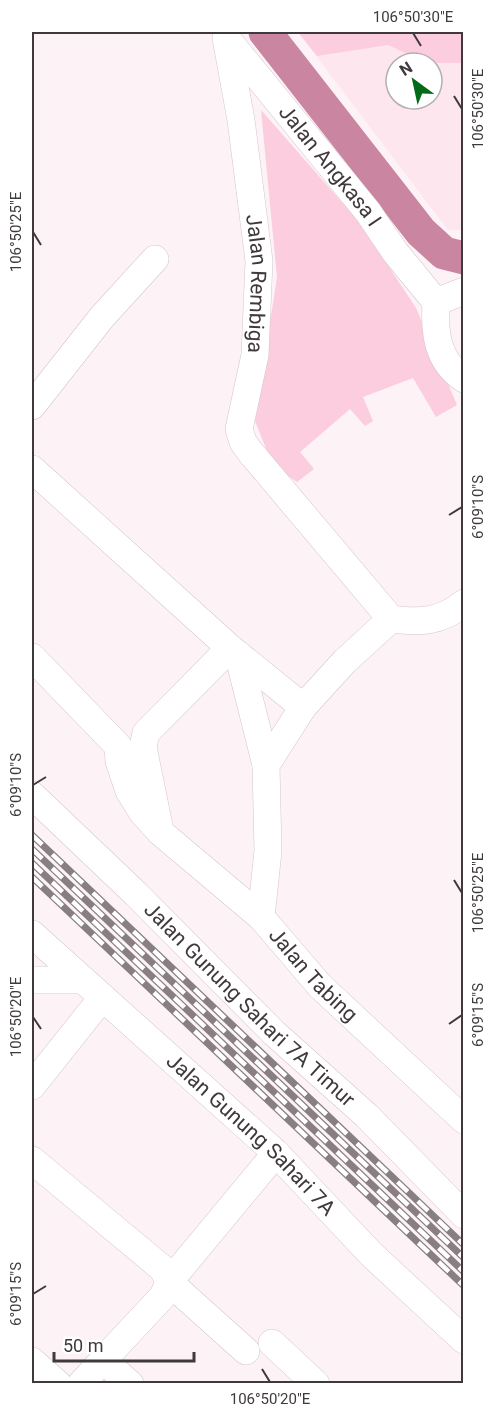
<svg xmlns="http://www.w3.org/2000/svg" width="495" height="1415" font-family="Roboto,sans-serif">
	<rect width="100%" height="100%" fill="#fdf2f6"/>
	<!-- built -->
	<path fill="#fde6ee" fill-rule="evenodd" d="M298,32H463V230H448ZM396,63H432V99H396Z"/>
	<!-- green -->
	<g fill="#fbcdde">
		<path d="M298,32H463V63H427L388,45L317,56Z"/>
		<path d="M261,110L360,223L416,308L457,405L436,417L413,378L363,397L373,421L365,426L350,409L300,452L314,469L297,482L273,466L255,421L277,277Z"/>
	</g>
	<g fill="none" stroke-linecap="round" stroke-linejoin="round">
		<!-- river -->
		<path stroke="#ca85a0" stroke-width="33" d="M265,32L421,232L444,253L464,258"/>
		<defs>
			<g id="minor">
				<path id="s1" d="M226,38L241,120L259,261L255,355L239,429L243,442L251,453L391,619"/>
				<path id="s2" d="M228,40L368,212L395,252L436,302"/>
				<path d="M464,291L436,302C434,332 437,361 464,379"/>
				<path d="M32,406L102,317L155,259"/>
				<path d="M32,469L230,648L303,707"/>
				<path d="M238,654L266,765"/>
				<path id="s3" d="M32,657L118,746L119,761L129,791L142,812L160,832L261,917L320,986L464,1120"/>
				<path id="s4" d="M32,795L136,894L274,1033L367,1116L464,1215"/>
				<path d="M160,831L143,747L146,733L230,648"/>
				<path d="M261,917L268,851L266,765L303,707L345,661L391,619C420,623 441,622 464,603"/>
				<path id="s5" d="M32,934L276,1153L372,1255L464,1340"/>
				<path d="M32,980H81"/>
				<path d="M32,1086L102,998"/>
				<path d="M32,1160L163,1269L169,1282L246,1351"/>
				<path d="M272,1343L316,1384"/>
				<path d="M32,1361L58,1384"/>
				<path d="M81,1384L103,1360"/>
				<path d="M130,1384L103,1360L163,1296L169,1282L276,1153"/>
			</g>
		</defs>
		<!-- minor casing -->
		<use href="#minor" stroke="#d4c6cb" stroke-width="28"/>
		<!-- minor -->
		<use href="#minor" stroke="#fff" stroke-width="27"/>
		<defs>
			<g id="rail">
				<path d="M32,835L464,1245"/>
				<path d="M32,849L464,1258"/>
				<path d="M32,863L464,1272"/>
				<path d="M32,877L464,1286"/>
			</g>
		</defs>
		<!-- rail casing -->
		<use href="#rail" stroke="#877f82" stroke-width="7"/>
		<!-- rail -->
		<use href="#rail" stroke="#fff" stroke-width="4.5" stroke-dasharray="14" stroke-linecap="butt"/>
	</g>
	<!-- ticks -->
	<path fill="none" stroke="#3f393b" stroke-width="2" d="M413,33L421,46M454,96L462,109M33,232L41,245M449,515L462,507M33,785L46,777M454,880L462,893M33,1017L41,1029M449,1024L462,1015M33,1294L46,1286M262,1369L270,1382"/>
	<g text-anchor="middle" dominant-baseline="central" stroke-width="5" stroke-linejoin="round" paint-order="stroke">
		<!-- street labels -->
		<g font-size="21" fill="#3f393b" stroke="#fff">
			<text stroke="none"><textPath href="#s2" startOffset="162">Jalan Angkasa I</textPath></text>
			<text stroke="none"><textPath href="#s1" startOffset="248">Jalan Rembiga</textPath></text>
			<text stroke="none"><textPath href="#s3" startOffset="432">Jalan Tabing</textPath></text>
			<text stroke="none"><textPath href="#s4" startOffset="302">Jalan Gunung Sahari 7A Timur</textPath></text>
			<text stroke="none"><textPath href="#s5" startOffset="297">Jalan Gunung Sahari 7A</textPath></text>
		</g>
	</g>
	<!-- border -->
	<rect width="495" height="1415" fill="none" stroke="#ffffff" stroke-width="66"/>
	<!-- north arrow -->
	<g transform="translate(414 81) rotate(327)"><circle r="28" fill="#ffffff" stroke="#b2b0b1" stroke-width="1.5"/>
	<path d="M0-4.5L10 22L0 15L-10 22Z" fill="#036a17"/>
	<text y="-9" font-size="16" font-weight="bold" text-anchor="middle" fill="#3f393b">N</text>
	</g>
	<!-- scale -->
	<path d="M54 1352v9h140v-9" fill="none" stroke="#3f393b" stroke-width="3"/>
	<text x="63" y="1352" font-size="18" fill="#3f393b" stroke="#ffffff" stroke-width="4.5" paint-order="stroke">50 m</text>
	<rect x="33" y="33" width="429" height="1349" fill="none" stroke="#3f393b" stroke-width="2"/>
	<g font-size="15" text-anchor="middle" fill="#3f393b">
		<text x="413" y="22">106°50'30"E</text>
		<text transform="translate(478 109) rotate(-90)" y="5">106°50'30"E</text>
		<text transform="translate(16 232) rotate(-90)" y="5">106°50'25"E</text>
		<text transform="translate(478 507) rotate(-90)" y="5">6°09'10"S</text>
		<text transform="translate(16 785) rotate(-90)" y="5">6°09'10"S</text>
		<text transform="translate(478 893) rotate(-90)" y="5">106°50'25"E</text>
		<text transform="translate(478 1015) rotate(-90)" y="5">6°09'15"S</text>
		<text transform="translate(16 1017) rotate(-90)" y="5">106°50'20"E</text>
		<text transform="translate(16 1294) rotate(-90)" y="5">6°09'15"S</text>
		<text x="270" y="1404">106°50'20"E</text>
	</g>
</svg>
